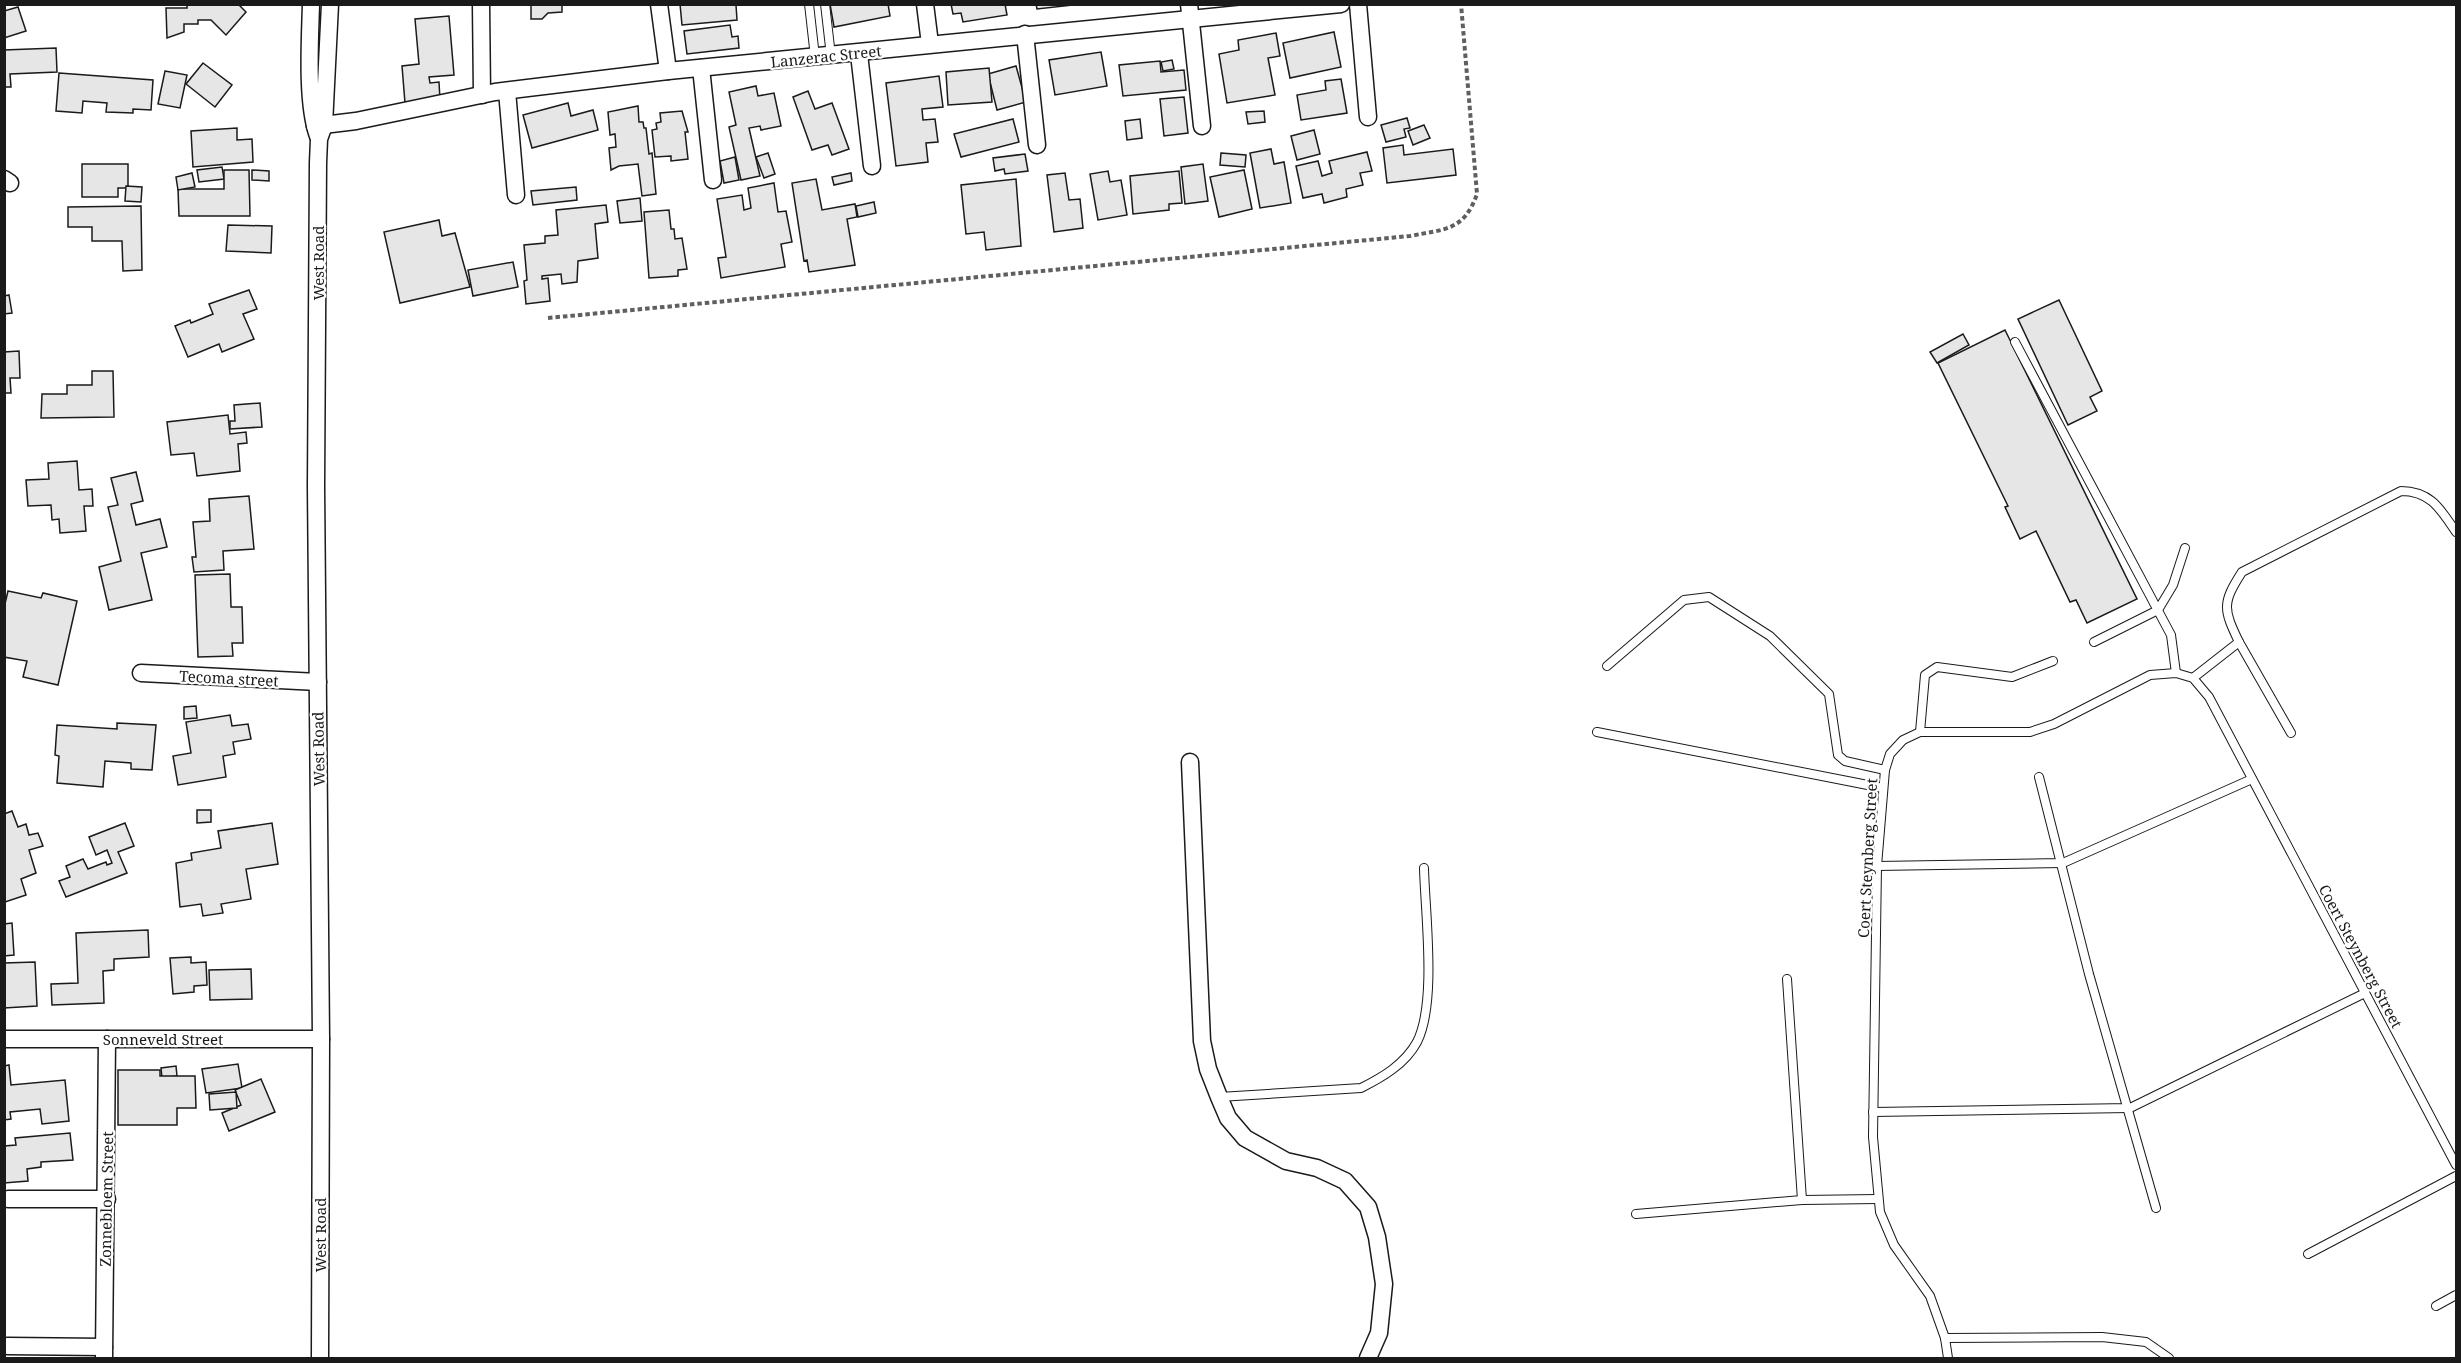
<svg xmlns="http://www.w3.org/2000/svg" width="2461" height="1363" font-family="'Noto Serif',serif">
	<rect width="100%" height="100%" fill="#fff"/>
	<!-- building -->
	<g fill="#e6e6e6" stroke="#1a1a1a" stroke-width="1.5">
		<path d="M187,4H238L246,12L226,35L211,20H198V24H184V32L167,38L166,8H187Z"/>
		<path d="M531,4H562V12L548,13L542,19H531Z"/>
		<path d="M680,4L736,5L737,20L682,25Z"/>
		<path d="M830,4H888L890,16L834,27Z"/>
		<path d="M951,4H1005L1007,15L963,22L961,13L953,14Z"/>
		<path d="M1036,4H1082L1037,9Z"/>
		<path d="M18,7L26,31L4,38V11Z"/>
		<path d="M449,16L454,75L429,77L430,83L439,82L440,100L405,103L402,66L419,64L415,19Z"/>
		<path d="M730,25L732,37L738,36L739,48L687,54L684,31Z"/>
		<path d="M1334,32L1341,67L1290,78L1283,43Z"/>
		<path d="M1276,33L1280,56L1268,58L1275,95L1227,103L1219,54L1239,50L1238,40Z"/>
		<path d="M56,48L57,72L10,74L11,87H4V50Z"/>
		<path d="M1101,52L1107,86L1055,95L1049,60Z"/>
		<path d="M1172,60L1174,69L1163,71L1161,62Z"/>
		<path d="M1160,61L1161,72L1184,70L1186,90L1123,96L1119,65Z"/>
		<path d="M203,63L232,85L215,107L186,84Z"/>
		<path d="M1016,66L1026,102L997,110L988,74Z"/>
		<path d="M989,68L992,102L948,105L946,72Z"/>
		<path d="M165,71L187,75L180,108L158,104Z"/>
		<path d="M59,73L153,80L151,110L133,109V113L106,112L107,103L83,101L82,113L56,111Z"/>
		<path d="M939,76L943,107L922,109L923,120L935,119L938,142L926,143L928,162L896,166L886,83Z"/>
		<path d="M1341,79L1347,113L1301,120L1297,95L1326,90L1325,81Z"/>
		<path d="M756,86L758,96L774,93L781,126L761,130L760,126L749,128L760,176L741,180L729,127L736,125L729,92Z"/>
		<path d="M808,91L815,109L832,103L849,149L832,155L828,145L812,150L793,97Z"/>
		<path d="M1184,97L1188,133L1164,136L1160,99Z"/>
		<path d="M568,103L571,116L593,110L598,130L532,148L523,115Z"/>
		<path d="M638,106L639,122H643L644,128H646L649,154L652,153L656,194L642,196L638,164L619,166L611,170L609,148L616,147L615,134L610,135L608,112Z"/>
		<path d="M682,111L688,132H685L688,159L671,161V156L655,157L652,130L657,129L656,123L661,122L660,113Z"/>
		<path d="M1264,111L1265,122L1248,124L1246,112Z"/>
		<path d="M1407,118L1410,128L1404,129L1406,137L1386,142L1381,125Z"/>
		<path d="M1013,119L1019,142L961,157L954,134Z"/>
		<path d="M1140,119L1142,138L1127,140L1125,121Z"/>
		<path d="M1424,125L1430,138L1413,145L1408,131Z"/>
		<path d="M237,128V140L252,139L253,162L193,167L191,131Z"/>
		<path d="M1314,130L1320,154L1297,160L1291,136Z"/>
		<path d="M1403,145L1404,155L1453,149L1456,175L1387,183L1383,148Z"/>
		<path d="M1271,149L1274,164L1284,162L1291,203L1260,208L1250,153Z"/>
		<path d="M1367,152L1372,171L1360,173L1363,185L1346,189L1347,197L1324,203L1322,194L1303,198L1296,166L1318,161L1322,176L1332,173L1329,161Z"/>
		<path d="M768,153L775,174L764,178L756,157Z"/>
		<path d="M1221,153L1246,155L1245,167L1220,165Z"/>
		<path d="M1025,154L1028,171L1005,174L1004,169L995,171L993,158Z"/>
		<path d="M735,157L739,180L724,183L720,161Z"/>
		<path d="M82,164H128V188H118V197H82Z"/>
		<path d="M1203,164L1208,201L1185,204L1181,167Z"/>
		<path d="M222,167L224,179L199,182L197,170Z"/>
		<path d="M224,170H249L250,216H179L178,189H224Z"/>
		<path d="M252,170L269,171V181L252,180Z"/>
		<path d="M1244,170L1252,209L1219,217L1210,177Z"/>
		<path d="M1108,171L1110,182L1121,180L1127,215L1098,220L1090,174Z"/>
		<path d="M1179,171L1182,203L1169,204V210L1133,214L1130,176Z"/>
		<path d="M192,173L195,187L178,190L176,177Z"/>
		<path d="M851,173L852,181L834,185L832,177Z"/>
		<path d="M1065,173L1069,200L1080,199L1083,228L1054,232L1047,175Z"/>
		<path d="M816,179L822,210L855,204L857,217L847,219L855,265L809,272L807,260L804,261L792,183Z"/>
		<path d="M1016,179L1021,246L986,250L984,232L966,234L961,185Z"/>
		<path d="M774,183L778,212L786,211L792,242L781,244L785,267L721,278L718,258L726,257L717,199L742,195L744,210L751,208L748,188Z"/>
		<path d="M126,186L142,187L141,202L125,201Z"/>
		<path d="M576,187L577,200L533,205L531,191Z"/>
		<path d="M640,198L642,221L620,223L617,201Z"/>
		<path d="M874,202L876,213L858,217L856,206Z"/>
		<path d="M606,205L608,222L595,224L598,258L578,261L577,282L562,284L561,274L542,276V279L548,278L550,301L526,304L524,281L527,280L524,245L545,243V236L558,235L556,210Z"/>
		<path d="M141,206L142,270L123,271L122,241H92V227H68V207Z"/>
		<path d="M669,210L671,229H674L675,239L682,238L687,269L678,270V276L649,278L644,212Z"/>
		<path d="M439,220L442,236L455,233L470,287L400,303L384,232Z"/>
		<path d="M228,225L272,226L271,253L226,251Z"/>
		<path d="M513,262L518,287L473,296L468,270Z"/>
		<path d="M249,290L257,309L243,314L254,339L222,352L219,344L188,357L175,326L190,320L191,323L213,314L209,304Z"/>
		<path d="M9,295L12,313L4,314V296Z"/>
		<path d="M2059,300L2102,391L2090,397L2097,411L2068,425L2018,319Z"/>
		<path d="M2005,330L2137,599L2087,623L2076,600L2070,602L2036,531L2020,539L2005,507L2008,506L1938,363Z"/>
		<path d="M1963,334L1969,345L1937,363L1930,352Z"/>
		<path d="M19,351L20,378H10L11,393H4V352Z"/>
		<path d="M92,371H113L114,417L41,418L42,394H67V385H92Z"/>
		<path d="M260,403L262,427L230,429V421H235L234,405Z"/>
		<path d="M228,415L230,434L246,432L247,443L238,444L240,471L197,476L194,453L171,455L167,422Z"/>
		<path d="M77,461L79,490L92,489L93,506H84L86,531L60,533L59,519L52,520L51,505L28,506L26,480L49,479L48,463Z"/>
		<path d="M136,472L143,501L131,504L136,525L160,519L167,547L141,553L152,600L109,610L99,567L121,561L108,507L118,505L111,478Z"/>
		<path d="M249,496L254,549L223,551L224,570L194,572L192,557H196L193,522L210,521L209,499Z"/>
		<path d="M230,574L231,607H242L243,643H232L233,656L198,657L195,575Z"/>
		<path d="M8,591L41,598L43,593L77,601L58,685L23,677L27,661L4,657V608Z"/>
		<path d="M196,706L197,718L184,719V707Z"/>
		<path d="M230,715L232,726L248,724L251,739L233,742L235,754L223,756L226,777L178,785L173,756L191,753L186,722Z"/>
		<path d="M117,723L156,725L152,770L131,769V763L105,761L103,787L57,783L59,756L55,755L57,725L117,729Z"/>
		<path d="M197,810H211V822L197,823Z"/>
		<path d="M12,811L18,827L26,824L29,835L38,833L43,846L29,850L36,873L21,879L26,895L5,902L4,814Z"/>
		<path d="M125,823L134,846L118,852L127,873L66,897L59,881L70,877L66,866L83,859L88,869L106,862L107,865L112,863L107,850L96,855L89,837Z"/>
		<path d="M272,823L278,864L246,869L251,899L221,904L223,913L203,916L201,904L180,907L176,863L192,860L191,853L221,848L218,831Z"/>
		<path d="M12,923L14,955L4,956V924Z"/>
		<path d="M148,930L149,957L114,959V970L103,971L104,1003L52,1005L51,984L78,983L76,933Z"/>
		<path d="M191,957V963L206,962L207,985L194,986V992L173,994L170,958Z"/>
		<path d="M35,962L37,1006L4,1008V963Z"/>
		<path d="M251,969L252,999L210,1000L209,970Z"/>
		<path d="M238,1064L242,1088L206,1093L202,1069Z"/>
		<path d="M9,1065L11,1085L65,1080L69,1121L42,1124L40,1109L10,1112L11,1119L4,1120V1066Z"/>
		<path d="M176,1066L177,1076L162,1078L161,1068Z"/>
		<path d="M118,1070H160V1076H195L196,1108H177V1125H118Z"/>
		<path d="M261,1079L275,1112L229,1131L222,1113L241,1105L235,1090Z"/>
		<path d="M236,1092L237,1108L210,1110L209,1094Z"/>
		<path d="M70,1133L73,1160L41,1162V1167L27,1169L28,1181L4,1183V1146L16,1145L15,1138Z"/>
	</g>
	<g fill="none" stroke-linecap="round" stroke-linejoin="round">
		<defs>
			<g id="lane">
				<path d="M809,4L815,57"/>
				<path d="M825,4L831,56"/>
				<path d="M2015,342L2171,635L2176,673"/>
				<path d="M2094,642L2158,610L2173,585L2185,548"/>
				<path d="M2239,642L2291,733"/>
				<path d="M1607,666L1684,600L1709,597L1770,636L1829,694L1838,755L1845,761L1885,770"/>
				<path d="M2193,678L2239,642C2223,609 2222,603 2242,572L2401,491C2431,491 2441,510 2456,532"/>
				<path d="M1597,732L1883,788"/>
				<path d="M1920,732L1925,675L1937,667L2012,677L2053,661"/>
				<path d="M2039,777L2089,974L2156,1208"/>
				<path d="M1877,866L2063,863L2252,779"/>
				<path d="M1787,979L1802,1200"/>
				<path d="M1219,1097L1361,1088C1383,1077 1405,1064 1417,1042C1437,1003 1425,912 1424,868"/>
				<path d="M1873,1112L2130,1108L2365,993"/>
				<path d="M1636,1214L1802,1200L1878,1199"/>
				<path d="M2308,1254L2456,1176"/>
				<path d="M2436,1306L2456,1295"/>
				<path d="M1945,1338L2102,1337L2146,1342L2169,1358"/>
				<path d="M1948,1358L1945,1338L1930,1296L1894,1245L1880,1212L1873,1137L1877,866L1885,770L1890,754L1903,740L1920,732H2030L2054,724L2150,675L2176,673L2193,678L2209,697L2456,1165"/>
			</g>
			<g id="street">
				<path d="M311,4C310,40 306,103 318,136"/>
				<path d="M481,4L482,95"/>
				<path d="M659,4L668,71"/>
				<path d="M925,4L930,44"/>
				<path d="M1189,4L1202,126"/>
				<path d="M1358,4L1368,117"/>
				<path d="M1025,34L1037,145"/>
				<path d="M859,54L872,166"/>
				<path d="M701,68L713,180"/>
				<path d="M507,91L516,195"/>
				<path d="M315,126L356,121L495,92L668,71L1341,4"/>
				<path d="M4,179L10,183"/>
				<path d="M141,673L318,682"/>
				<path d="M1190,762L1202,1041L1208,1069L1219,1097L1228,1118L1245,1138L1286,1161L1317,1168L1345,1181L1368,1207L1377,1237L1384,1284L1379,1333L1368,1358"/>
				<path d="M4,1039H321"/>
				<path d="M8,1199H107"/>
				<path d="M7,1346L104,1347"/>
				<path d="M104,1358L107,1039"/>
				<path d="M320,1358L321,1039L316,486L318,163L319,139L324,125L330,4"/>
			</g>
		</defs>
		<!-- lane casing -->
		<use href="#lane" stroke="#1a1a1a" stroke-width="10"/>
		<!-- street casing -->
		<use href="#street" stroke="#1a1a1a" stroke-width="19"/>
		<!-- path -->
		<path stroke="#5f5f5f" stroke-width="4" stroke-dasharray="4.5 3" stroke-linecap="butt" d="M548,318L1410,236C1445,229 1464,231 1477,194L1461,4"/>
		<!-- lane -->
		<use href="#lane" stroke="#fff" stroke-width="8"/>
		<!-- street -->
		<use href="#street" stroke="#fff" stroke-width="16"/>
	</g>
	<g text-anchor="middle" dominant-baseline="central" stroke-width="4.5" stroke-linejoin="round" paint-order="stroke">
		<!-- street labels -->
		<g font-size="15" fill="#1a1a1a" stroke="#fff">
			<text transform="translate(826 56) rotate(-6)">Lanzerac Street</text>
			<text transform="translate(318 263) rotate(-90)">West Road</text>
			<text transform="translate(229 678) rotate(3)">Tecoma street</text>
			<text transform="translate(318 749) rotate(-91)">West Road</text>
			<text transform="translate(1867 858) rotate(-87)">Coert Steynberg Street</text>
			<text transform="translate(2361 956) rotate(62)">Coert Steynberg Street</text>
			<text x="163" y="1039">Sonneveld Street</text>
			<text transform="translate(106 1199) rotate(-89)">Zonnebloem Street</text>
			<text transform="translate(320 1235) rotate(-90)">West Road</text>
		</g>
	</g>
	<!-- border -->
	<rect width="2461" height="1363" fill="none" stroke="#1a1a1a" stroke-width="12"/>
</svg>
